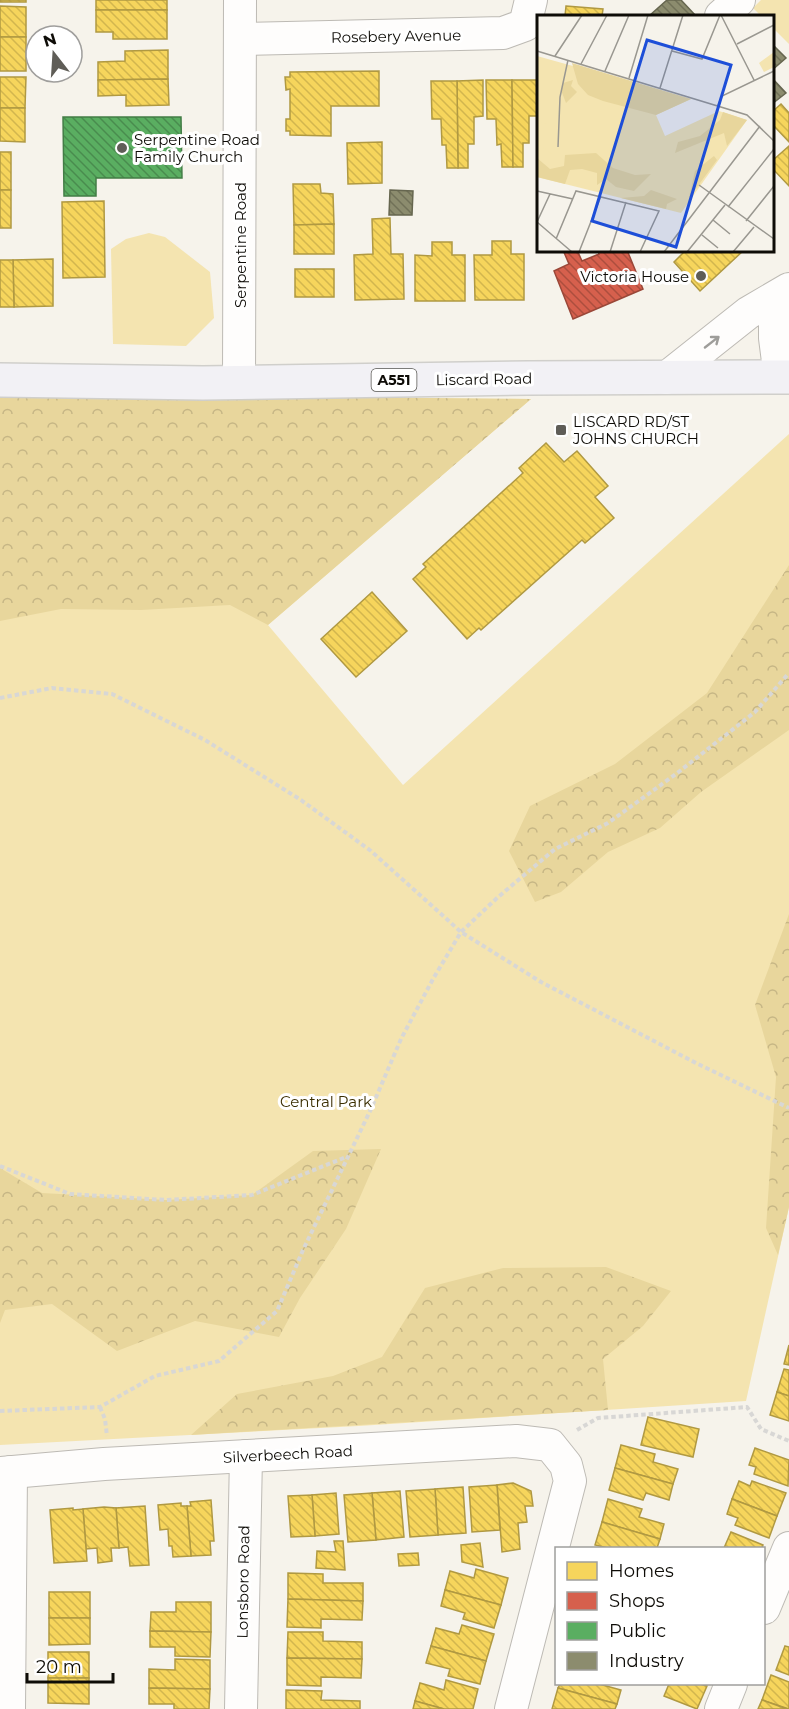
<svg xmlns="http://www.w3.org/2000/svg" width="789" height="1709" font-family="Montserrat,sans-serif">
	<defs>
		<pattern id="forest-crowns" width="20" height="18" patternUnits="userSpaceOnUse" patternTransform="scale(1.5)"><rect width="20" height="18" fill="#e8d69c"/><path d="M2 6a3 3 0 1 1 6 0M12 15a3 3 0 1 1 6 0" fill="none" stroke="#c6b685"/></pattern>
		<pattern id="homes-back-hatch" width="6" height="6" patternUnits="userSpaceOnUse" patternTransform="scale(1.5)"><rect width="6" height="6" fill="#f6d55c"/><path d="M-1 5l2 2M0 0l6 6M5-1l2 2" fill="none" stroke="#d2b64e"/></pattern>
		<pattern id="shops-back-hatch" width="6" height="6" patternUnits="userSpaceOnUse" patternTransform="scale(1.5)"><rect width="6" height="6" fill="#d6604d"/><path d="M-1 5l2 2M0 0l6 6M5-1l2 2" fill="none" stroke="#ac4e3e"/></pattern>
		<pattern id="public-back-hatch" width="6" height="6" patternUnits="userSpaceOnUse" patternTransform="scale(1.5)"><rect width="6" height="6" fill="#5aae61"/><path d="M-1 5l2 2M0 0l6 6M5-1l2 2" fill="none" stroke="#498c4e"/></pattern>
		<pattern id="industry-back-hatch" width="6" height="6" patternUnits="userSpaceOnUse" patternTransform="scale(1.5)"><rect width="6" height="6" fill="#8c8c6e"/><path d="M-1 5l2 2M0 0l6 6M5-1l2 2" fill="none" stroke="#717158"/></pattern>
	</defs>
	<rect width="100%" height="100%" fill="#f6f3eb"/>
	<!-- green -->
	<g fill="#f4e4b0">
		<path d="M761,0H789V44L773,28L772,16H761L753,8Z"/>
		<path d="M149,233L165,237L210,272L214,318L186,346L113,344L111,249L126,239Z"/>
		<path d="M0,396L531,399L268,625L403,785L789,434V1207L746,1401L359,1426L0,1445Z"/>
	</g>
	<!-- forest -->
	<g fill="url(#forest-crowns)">
		<path d="M138,395L531,399L268,625L230,605L141,610L61,609L0,621V396Z"/>
		<path d="M789,565V730L701,792L660,828L608,852L561,892L535,902L509,851L530,806L615,764L707,693Z"/>
		<path d="M789,914V1207L778,1255L766,1228L776,1077L755,1005Z"/>
		<path d="M381,1149L346,1229L300,1298L279,1337L195,1321L117,1351L52,1304L5,1310L0,1323V1168L42,1193L166,1200L252,1195L313,1151Z"/>
		<path d="M606,1267L671,1291L643,1326L603,1359L608,1410L191,1435L237,1394L333,1376L382,1357L425,1288L503,1268Z"/>
	</g>
	<!-- homes -->
	<g fill="url(#homes-back-hatch)" stroke="#b09942" stroke-width="1.5">
		<rect x="0" y="0" width="26" height="2"/>
		<rect x="96" y="0" width="71" height="10"/>
		<path d="M0,6L26,7V37H0Z"/>
		<path d="M566,6L603,9L602,16H565Z"/>
		<path d="M96,10H167V39H113V32H96Z"/>
		<rect x="0" y="37" width="26" height="34"/>
		<path d="M168,50V79L98,80V62L125,61V51Z"/>
		<path d="M379,71V106H331V136L290,135V131H286V119H290V89L286,90L285,77H290V72Z"/>
		<path d="M0,77H26L25,108H0Z"/>
		<path d="M168,79L169,105L126,106V95L98,96V80Z"/>
		<path d="M483,80V116L474,117V144H468V168H458L457,81Z"/>
		<path d="M486,80H512L513,167H502L501,144L497,145L496,119H487Z"/>
		<path d="M512,80H538V116H529V143H523V167H513Z"/>
		<path d="M431,81H457L458,168H447L446,145H442L441,119H432Z"/>
		<path d="M781,104L789,113V142L772,124V112Z"/>
		<path d="M0,108H25V142L0,141Z"/>
		<path d="M382,142V183L348,184L347,143Z"/>
		<path d="M789,146V186L772,168V161Z"/>
		<rect x="0" y="152" width="11" height="38"/>
		<path d="M293,184H320L321,193L333,194L334,224L294,225Z"/>
		<rect x="0" y="190" width="11" height="38"/>
		<path d="M104,201L105,277L63,278L62,202Z"/>
		<path d="M390,218L391,254H403L404,299L355,300L354,255L373,254L372,219Z"/>
		<path d="M334,224V254H294V225Z"/>
		<path d="M492,241H511V254H524V300H475L474,255H492Z"/>
		<path d="M432,242H452V255H465V301H415V255L432,256Z"/>
		<path d="M686,250H744L700,291L674,262Z"/>
		<path d="M53,259V306L14,307L13,260Z"/>
		<path d="M0,260H13L14,307H0Z"/>
		<rect x="295" y="269" width="39" height="28"/>
		<path d="M546,443L564,462L577,451L608,486L595,497L614,518L585,543L582,540L481,630L479,628L467,639L413,579L426,567L423,564L523,473L519,468Z"/>
		<path d="M372,592L407,631L356,677L321,639Z"/>
		<path d="M789,1345V1365L784,1364Z"/>
		<path d="M784,1369L789,1370V1396L777,1392Z"/>
		<path d="M777,1392L789,1396V1421L770,1415Z"/>
		<path d="M648,1417L699,1429L693,1457L641,1445Z"/>
		<path d="M621,1445L655,1454L653,1462L678,1469L673,1484L615,1468Z"/>
		<path d="M755,1448L789,1460L788,1486L754,1474L756,1467L749,1465Z"/>
		<path d="M615,1468L673,1484L669,1500L646,1493L643,1500L609,1490Z"/>
		<path d="M739,1481L750,1486L752,1481L786,1493L777,1516L732,1499Z"/>
		<path d="M513,1483L531,1491L533,1506H525L527,1522L518,1523L520,1549L502,1552L497,1485Z"/>
		<path d="M497,1485L500,1530L472,1532L469,1487Z"/>
		<path d="M463,1487L466,1533L438,1535L435,1489Z"/>
		<path d="M435,1489L438,1535L410,1537L406,1491Z"/>
		<path d="M400,1491L404,1537L376,1540L372,1493Z"/>
		<path d="M336,1493L339,1534L315,1536L312,1495Z"/>
		<path d="M372,1493L376,1540L348,1542L344,1495Z"/>
		<path d="M312,1495L315,1536L291,1537L288,1496Z"/>
		<path d="M608,1499L642,1509L639,1517L664,1524L660,1539L602,1522Z"/>
		<path d="M732,1499L777,1516L769,1538L735,1525L738,1518L727,1514Z"/>
		<path d="M211,1500L214,1541H210L211,1555L191,1556L187,1506H191L190,1502Z"/>
		<path d="M181,1503V1506H187L191,1556L173,1557L172,1546H169L168,1529L160,1530L158,1505Z"/>
		<path d="M145,1506L149,1565L130,1566L128,1547L119,1548L116,1508Z"/>
		<path d="M104,1507L116,1508L119,1548H111L112,1561L98,1563L97,1548L86,1549L83,1509Z"/>
		<path d="M73,1508V1510L83,1509L87,1561L54,1563L50,1510Z"/>
		<path d="M602,1522L660,1539L657,1548H608L595,1545Z"/>
		<path d="M731,1532L763,1545L762,1548H724Z"/>
		<path d="M334,1541H343L345,1570L316,1568L317,1551L336,1552Z"/>
		<path d="M480,1543L483,1567L462,1562L461,1545Z"/>
		<path d="M418,1553L419,1565L399,1566L398,1554Z"/>
		<path d="M476,1569L508,1578L501,1605L445,1590L450,1571L474,1578Z"/>
		<path d="M288,1573L323,1574V1583H363V1601L288,1599Z"/>
		<path d="M445,1590L501,1605L494,1628L463,1619L465,1613L441,1606Z"/>
		<rect x="49" y="1592" width="41" height="26"/>
		<path d="M288,1599L363,1601L362,1620L321,1619V1628L287,1627Z"/>
		<path d="M176,1602H211V1632L150,1631L151,1612H176Z"/>
		<path d="M49,1618H90V1644L49,1645Z"/>
		<path d="M462,1625L494,1634L486,1661L431,1646L436,1628L459,1634Z"/>
		<path d="M150,1631L211,1632L210,1657L175,1656V1647H150Z"/>
		<path d="M288,1632H323V1641L362,1642V1659L287,1658Z"/>
		<path d="M431,1646L486,1661L480,1684L448,1676L450,1669L426,1663Z"/>
		<path d="M785,1646L789,1647V1675L776,1670Z"/>
		<rect x="48" y="1652" width="41" height="26"/>
		<path d="M287,1658L362,1659L361,1678L321,1677V1686L287,1685Z"/>
		<path d="M175,1659L210,1660V1689L149,1688V1669L175,1670Z"/>
		<path d="M771,1675L789,1682V1709L762,1700Z"/>
		<path d="M48,1678H89V1704L48,1703Z"/>
		<path d="M446,1680L478,1689L473,1709H444L415,1701L420,1683L444,1690Z"/>
		<path d="M560,1684H599L621,1690L617,1704L558,1688Z"/>
		<path d="M669,1684H700L707,1686L697,1709L664,1696Z"/>
		<path d="M149,1688L210,1689L209,1709H174V1704H149Z"/>
		<path d="M558,1688L617,1704L615,1709H552Z"/>
		<path d="M286,1690L322,1691L321,1700L360,1701V1709H286Z"/>
		<path d="M762,1700L787,1709H758Z"/>
		<path d="M415,1701L444,1709H413Z"/>
	</g>
	<!-- shops -->
	<path fill="url(#shops-back-hatch)" stroke="#9a4738" stroke-width="1.5" d="M563,250H577L582,261L599,254L597,250H627L643,289L573,319L554,271L569,264Z"/>
	<!-- public -->
	<path fill="url(#public-back-hatch)" stroke="#437d46" stroke-width="1.5" d="M63,117H181L182,178H96V196H64Z"/>
	<!-- industry -->
	<g fill="url(#industry-back-hatch)" stroke="#66664f" stroke-width="1.5">
		<path d="M667,0H681L696,16H649Z"/>
		<path d="M772,44L786,58L772,70Z"/>
		<path d="M772,78L786,93L772,104Z"/>
		<path d="M390,190L413,191L412,215H389Z"/>
	</g>
	<g fill="none" stroke-linecap="round" stroke-linejoin="round">
		<defs>
			<g id="minor">
				<path d="M721,16L739,0"/>
				<path d="M240,39L503,33L525,25L531,0"/>
				<path d="M780,377L775,338V313L789,290"/>
				<path d="M666,378L748,313L789,289"/>
				<path d="M239,383L240,0"/>
				<path d="M0,1473L104,1464L516,1441L550,1445L566,1465L570,1481L511,1709"/>
				<path d="M764,1608L789,1548"/>
				<path d="M9,1709L11,1472"/>
				<path d="M241,1709L246,1456"/>
				<path d="M721,1709L731,1684"/>
			</g>
			<path id="major" d="M0,380L203,383L528,378L789,377"/>
		</defs>
		<!-- minor casing -->
		<use href="#minor" stroke="#bdbab4" stroke-width="34"/>
		<!-- major casing -->
		<use href="#major" stroke="#d0cfcb" stroke-width="36"/>
		<!-- path -->
		<g stroke="#d8d7d5" stroke-width="4" stroke-dasharray="4.5 3" stroke-linecap="butt">
			<path d="M0,698L52,688L112,694L205,740L301,800L371,851L461,932L541,982L696,1063L789,1108"/>
			<path d="M0,1166L70,1194L166,1200L252,1195L346,1157"/>
			<path d="M100,1407L105,1419L107,1436"/>
			<path d="M0,1411L100,1407L155,1376L219,1361L277,1311L303,1250L371,1109L401,1039L433,979L461,932L497,898L555,849L608,823L676,774L755,712L789,673"/>
			<path d="M577,1430L598,1418L747,1407L761,1429L789,1441"/>
		</g>
		<!-- minor -->
		<use href="#minor" stroke="#fefdfc" stroke-width="32"/>
		<!-- major -->
		<use href="#major" stroke="#f2f1f5" stroke-width="33"/>
	</g>
	<!-- one-way arrows -->
	<defs><path id="oneway-shaft" d="M-6 0H5M1.5-3L5.5 0L1.5 3" fill="none" stroke-width="1.6" stroke-linecap="round" stroke-linejoin="round" transform="scale(1.5)"/></defs>
	<use stroke="#9e9d9a" href="#oneway-shaft" transform="translate(712 342) rotate(-38)"/>
	<!-- markers -->
	<g fill="#5f5d57" stroke="#fff" stroke-width="2">
		<circle cx="122" cy="148" r="6"/>
		<circle cx="701" cy="276" r="6"/>
		<rect x="555" y="424" width="12" height="12" rx="3"/>
	</g>
	<g text-anchor="middle" dominant-baseline="central" stroke-width="6" stroke-linejoin="round" paint-order="stroke">
		<!-- shield labels -->
		<rect fill="#fff" stroke="#565551" stroke-width="1.5" x="371.5" y="369" width="45" height="22" rx="4.5"/>
		<g font-size="14" font-weight="bold" fill="#0e0c07">
			<text x="394" y="380">A551</text>
		</g>
		<!-- street labels -->
		<g font-size="15" fill="#0e0c07" stroke="#fff">
			<text transform="translate(396 36) rotate(-1)">Rosebery Avenue</text>
			<text transform="translate(240 245) rotate(-90)">Serpentine Road</text>
			<text transform="translate(484 379) rotate(-1)">Liscard Road</text>
			<text transform="translate(288 1454) rotate(-3)">Silverbeech Road</text>
			<text transform="translate(243 1582) rotate(-89)">Lonsboro Road</text>
		</g>
		<!-- poi labels -->
		<g font-size="15" fill="#0e0c07" stroke="#fff" text-anchor="start">
			<text x="134" y="139">Serpentine Road<tspan x="134" dy="17">Family Church</tspan></text>
			<text x="689" y="276" text-anchor="end">Victoria House</text>
			<text x="573" y="421">LISCARD RD/ST<tspan x="573" dy="17">JOHNS CHURCH</tspan></text>
		</g>
		<!-- park labels -->
		<g font-size="15" fill="#3b2f02" stroke="#fff">
			<text x="326" y="1101">Central Park</text>
		</g>
	</g>
	<!-- overview -->
	<g transform="translate(537 15)">
		<rect width="237" height="237" fill="#f6f3eb"/>
		<path d="M237,37V52L227,57L222,48ZM0,41L154,84L119,100L128,121L182,96L210,105L144,198L0,162Z" fill="#f4e4b0"/>
		<path d="M35,48L154,84L119,100L66,86L51,80L41,69ZM36,65L34,71L40,77L29,88L24,75L26,68ZM186,97L210,105L190,131L187,118L138,138L141,127L163,121L183,105ZM59,138L76,153L98,160L114,159L97,176L79,172L69,164L60,170V158L45,154L33,155L28,169L0,162V143L13,154L27,151L28,140ZM177,141L180,145L152,183L158,156ZM114,175L140,184L130,189L129,194L84,183L107,181Z" fill="#e8d69c"/>
		<path d="M1,107L22,112L15,139L0,128Z" fill="#f4e4b0"/>
		<path fill="none" stroke="#999790" stroke-width="1.5" d="M184,0L217,65M200,29L237,10M0,36L210,100L237,126M135,36L165,44L183,0M18,41L45,0M44,49L70,0M68,56L92,0M92,63L111,0M123,73L146,0M181,90L185,81L237,56M21,132L23,82L31,45M162,170L237,224M0,176L36,184M191,192L237,134M176,205L193,219M209,206L237,171M0,207L35,237M0,207L13,179M165,220L181,233M19,224L39,176L122,196L103,237M42,237L64,181M73,237L89,187M127,237L223,111M150,237L188,190M196,237L217,212"/>
		<path fill="#1d4ed8" fill-opacity="0.15" stroke="#1d4ed8" stroke-width="3" d="M110,25L194,50L139,232L55,206Z"/>
		<rect width="237" height="237" fill="none" stroke="#0e0c07" stroke-width="3"/>
	</g>
	<!-- legend -->
	<rect x="555" y="1547" width="210" height="138" fill="#ffffff" stroke="#9f9e9c" stroke-width="1.5"/>
	<rect x="567" y="1562" width="30" height="18" fill="#f6d55c" stroke="#9f9e9c" stroke-width="1.5"/>
	<text x="609" y="1577" font-size="18" fill="#0e0c07">Homes</text>
	<rect x="567" y="1592" width="30" height="18" fill="#d6604d" stroke="#9f9e9c" stroke-width="1.5"/>
	<text x="609" y="1607" font-size="18" fill="#0e0c07">Shops</text>
	<rect x="567" y="1622" width="30" height="18" fill="#5aae61" stroke="#9f9e9c" stroke-width="1.5"/>
	<text x="609" y="1637" font-size="18" fill="#0e0c07">Public</text>
	<rect x="567" y="1652" width="30" height="18" fill="#8c8c6e" stroke="#9f9e9c" stroke-width="1.5"/>
	<text x="609" y="1667" font-size="18" fill="#0e0c07">Industry</text>
	<!-- north arrow -->
	<g transform="translate(54 54) rotate(343)"><circle r="28" fill="#ffffff" stroke="#9f9e9c" stroke-width="1.5"/>
	<path d="M0-4.5L10 22L0 15L-10 22Z" fill="#5f5d57"/>
	<text y="-9" font-size="16" font-weight="bold" text-anchor="middle" fill="#0e0c07">N</text>
	</g>
	<!-- scale -->
	<path d="M27 1673v9h86v-9" fill="none" stroke="#0e0c07" stroke-width="3"/>
	<text x="36" y="1673" font-size="18" fill="#0e0c07" stroke="#ffffff" stroke-width="4.5" paint-order="stroke">20 m</text>
</svg>
